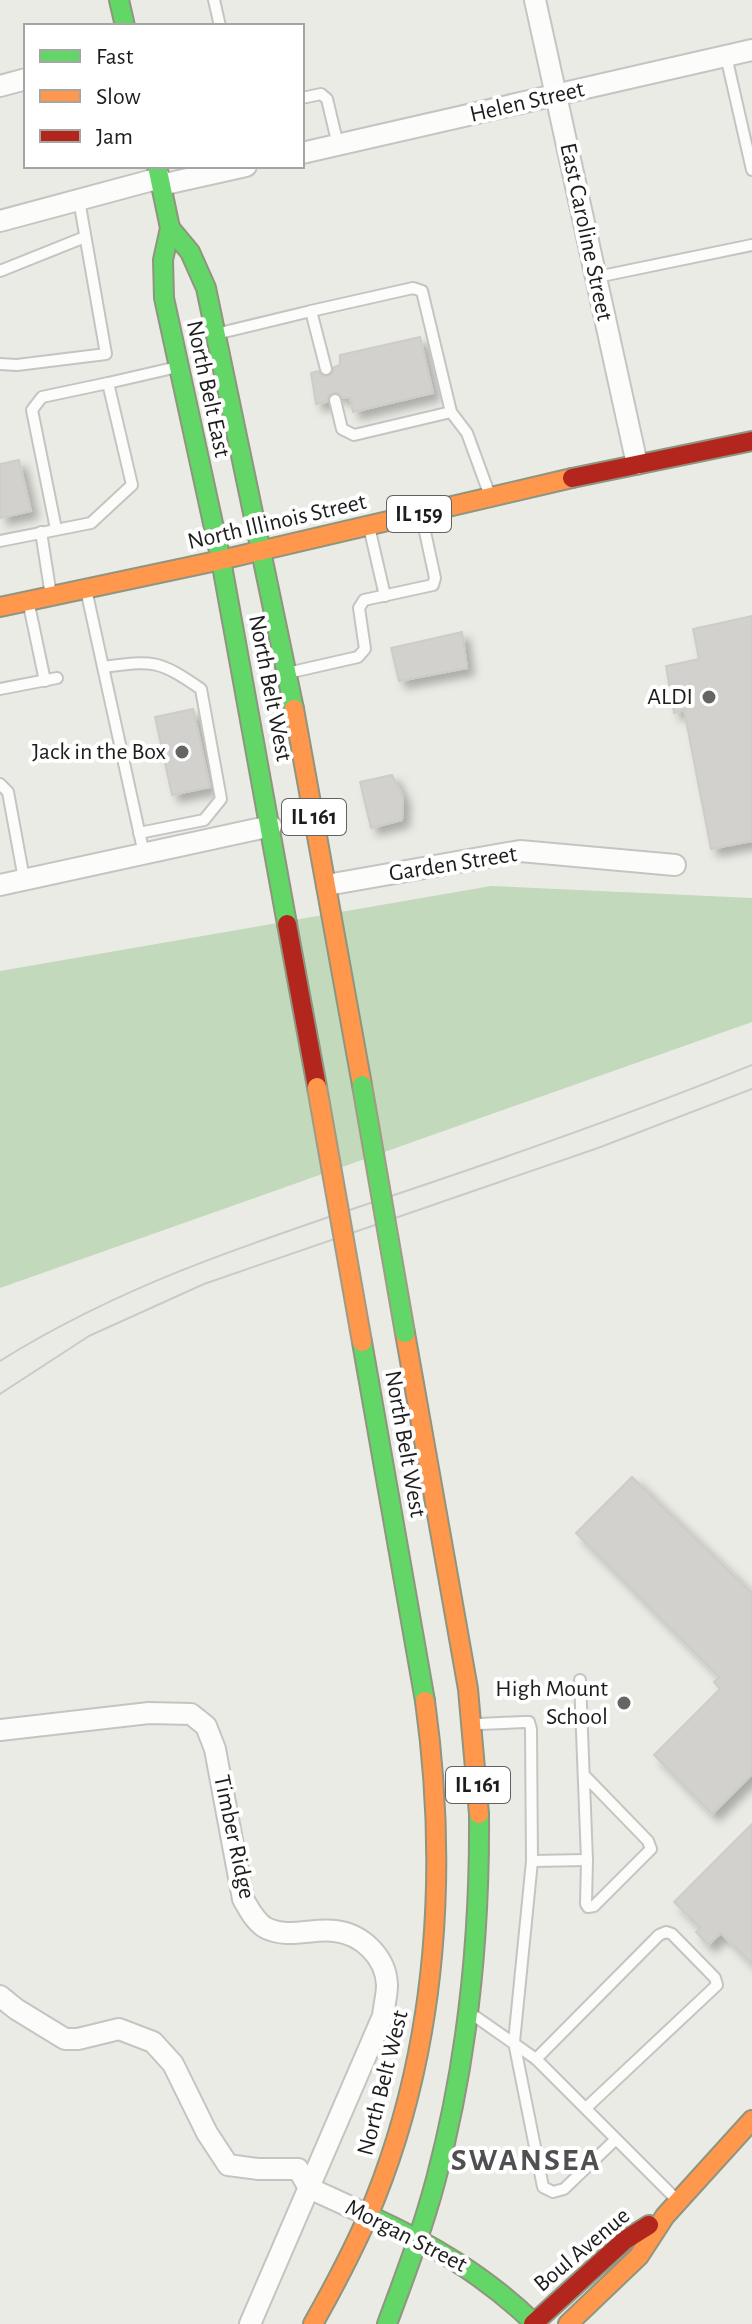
<svg xmlns="http://www.w3.org/2000/svg" width="752" height="2324" font-family="'Alegreya Sans',sans-serif">
	<defs>
		<filter id="shadow"><feDropShadow dx="7" dy="7" stdDeviation="4" flood-color="#0004"/></filter>
	</defs>
	<rect width="100%" height="100%" fill="#ebebe6"/>
	<!-- forest -->
	<path fill="#c2d9bc" d="M491,886L752,898V1022L0,1288V971Z"/>
	<!-- building -->
	<g fill="#d2d1cd" stroke="#ceccc7" stroke-width="2" filter="url(#shadow)">
		<path d="M420,337L433,393L353,412L350,397L343,398L336,392L329,395L327,402L316,404L311,373L318,371L323,376H329L333,372L334,367L340,365V355Z"/>
		<path d="M19,460L31,511L0,518V464Z"/>
		<path d="M752,616V841L711,849L684,710L674,713L666,666L699,659L693,629Z"/>
		<path d="M462,632L467,668L399,681L391,648Z"/>
		<path d="M193,709L210,787L172,795L155,717Z"/>
		<path d="M392,775L403,797L402,820L371,828L360,782Z"/>
		<path d="M632,1477L752,1593V1774L712,1814L654,1755L720,1689L714,1682L719,1677L576,1533Z"/>
		<path d="M752,1824V1964L721,1933L708,1945L696,1932L700,1928L674,1902Z"/>
	</g>
	<g fill="none" stroke-linecap="round" stroke-linejoin="round">
		<defs>
			<g id="lane">
				<path d="M214,0L220,26"/>
				<path d="M726,56L752,170"/>
				<path d="M302,98L321,94L327,99L338,145"/>
				<path d="M0,271L85,237"/>
				<path d="M597,277L752,245"/>
				<path d="M311,311L413,288L422,291L451,412"/>
				<path d="M220,333L311,311L326,369"/>
				<path d="M0,364L17,365L106,354L79,200"/>
				<path d="M108,383L173,368"/>
				<path d="M335,400L342,429L354,435L451,412L467,433L489,493"/>
				<path d="M370,531L385,596"/>
				<path d="M41,532L50,589"/>
				<path d="M0,541L91,523L132,485L108,383L42,397L32,410L56,529"/>
				<path d="M87,594L144,854"/>
				<path d="M29,605L45,681"/>
				<path d="M103,667C153,660 159,660 201,689L221,799L204,820L139,833"/>
				<path d="M292,672L358,657L365,649L359,608L364,600L433,585L435,578L422,518"/>
				<path d="M0,689L57,678"/>
				<path d="M0,784L8,792L24,879"/>
				<path d="M580,1680L587,1860L586,1904L588,1907L594,1906L651,1849L648,1841L584,1775"/>
				<path d="M479,1724L524,1722H529L531,1729L532,1861L514,2042L543,2187L553,2192L564,2189L615,2140"/>
				<path d="M532,1861L587,1860"/>
				<path d="M476,2017L536,2059L676,2199"/>
				<path d="M536,2059L659,1935L666,1932L672,1934L715,1978L717,1985L586,2108"/>
			</g>
			<g id="street">
				<path d="M535,0L637,464"/>
				<path d="M0,86L26,79"/>
				<path d="M302,153L752,50"/>
				<path d="M161,185L246,166"/>
				<path d="M0,221L160,178"/>
				<path d="M0,885L271,826"/>
				<path d="M327,885L520,851L675,865"/>
				<path d="M0,1730L149,1713L191,1714L206,1726L215,1749L243,1899C249,1909 255,1922 266,1928C288,1939 312,1928 335,1931C362,1934 386,1957 387,1985C387,1995 384,2006 383,2016L250,2324"/>
				<path d="M0,1996L16,2009L65,2039H78L119,2029L153,2042L173,2064L207,2133L228,2165L258,2169H298L309,2188"/>
				<path d="M309,2188L368,2215"/>
			</g>
			<g id="fast">
				<path d="M119,0L125,26"/>
				<path d="M157,166L170,228L163,260L164,298L221,560L287,924"/>
				<path d="M170,228L190,252L206,288L294,709"/>
				<path d="M362,1342L425,1701"/>
				<path d="M368,2215C430,2243 486,2276 535,2324"/>
				<path d="M387,2324C405,2276 423,2228 436,2179C468,2059 480,1938 479,1814"/>
			</g>
			<g id="slow">
				<path d="M0,607L221,560L572,478"/>
				<path d="M294,709L362,1085"/>
				<path d="M405,1333L468,1689L479,1814"/>
				<path d="M313,2324C336,2283 358,2242 375,2199C438,2042 448,1867 425,1701"/>
				<path d="M568,2324L639,2256L665,2216L752,2120"/>
			</g>
			<g id="jam">
				<path d="M572,478L752,441"/>
				<path d="M287,924L317,1087"/>
				<path d="M533,2324L625,2240L649,2225"/>
			</g>
		</defs>
		<!-- lane casing -->
		<use href="#lane" stroke="#c4c4c2" stroke-width="14"/>
		<!-- street casing -->
		<use href="#street" stroke="#c4c4c2" stroke-width="24"/>
		<!-- fast casing -->
		<use href="#fast" stroke="#8f957f" stroke-width="22"/>
		<!-- slow casing -->
		<use href="#slow" stroke="#8f957f" stroke-width="22"/>
		<!-- jam casing -->
		<use href="#jam" stroke="#8f957f" stroke-width="22"/>
		<!-- lane -->
		<use href="#lane" stroke="#fcfcfb" stroke-width="10"/>
		<!-- street -->
		<use href="#street" stroke="#fcfcfb" stroke-width="20"/>
		<!-- fast -->
		<use href="#fast" stroke="#63d668" stroke-width="18"/>
		<!-- slow -->
		<use href="#slow" stroke="#ff974d" stroke-width="18"/>
		<!-- jam -->
		<use href="#jam" stroke="#b3261e" stroke-width="18"/>
		<!-- tram -->
		<g stroke="#cacac9" stroke-width="2">
			<path d="M0,1361C128,1281 264,1239 406,1191C522,1152 638,1111 752,1065"/>
			<path d="M0,1394L89,1336L204,1284L598,1148L752,1089"/>
		</g>
		<defs>
			<path id="fast-bridge" d="M362,1085L405,1333"/>
			<path id="slow-bridge" d="M317,1087L362,1342"/>
		</defs>
		<!-- fast-bridge casing -->
		<use href="#fast-bridge" stroke="#a09b84" stroke-width="22" stroke-linecap="butt"/>
		<!-- slow-bridge casing -->
		<use href="#slow-bridge" stroke="#a09b84" stroke-width="22" stroke-linecap="butt"/>
		<!-- fast-bridge -->
		<use href="#fast-bridge" stroke="#63d668" stroke-width="18"/>
		<!-- slow-bridge -->
		<use href="#slow-bridge" stroke="#ff974d" stroke-width="18"/>
	</g>
	<!-- markers -->
	<g fill="#656563" stroke="#fff" stroke-width="3">
		<circle cx="709" cy="697" r="8"/>
		<circle cx="182" cy="752" r="8"/>
		<circle cx="624" cy="1703" r="8"/>
	</g>
	<g text-anchor="middle" dominant-baseline="central" stroke-width="8" stroke-linejoin="round" paint-order="stroke">
		<!-- shield labels -->
		<g fill="#fff" stroke="#616161" stroke-width="2">
			<rect x="387" y="496" width="64" height="36" rx="6"/>
			<rect x="282" y="799" width="64" height="36" rx="6"/>
			<rect x="446" y="1767" width="64" height="36" rx="6"/>
		</g>
		<g font-size="22" font-weight="bold" fill="#1d1d1d">
			<text x="419" y="514">IL 159</text>
			<text x="314" y="817">IL 161</text>
			<text x="478" y="1785">IL 161</text>
		</g>
		<!-- street labels -->
		<g font-size="24" fill="#1d1d1d" stroke="#fff">
			<text transform="translate(527 102) rotate(-13)">Helen Street</text>
			<text transform="translate(586 232) rotate(78)">East Caroline Street</text>
			<text transform="translate(208 389) rotate(78)">North Belt East</text>
			<text transform="translate(277 522) rotate(-13)">North Illinois Street</text>
			<text transform="translate(270 688) rotate(79)">North Belt West</text>
			<text transform="translate(453 864) rotate(-9)">Garden Street</text>
			<text transform="translate(405 1444) rotate(80)">North Belt West</text>
			<text transform="translate(234 1837) rotate(78)">Timber Ridge</text>
			<text transform="translate(383 2083) rotate(-76)">North Belt West</text>
			<text transform="translate(406 2236) rotate(27)">Morgan Street</text>
			<text transform="translate(582 2250) rotate(-40)">Boul Avenue</text>
		</g>
		<!-- poi labels -->
		<g font-size="24" fill="#1d1d1d" stroke="#fff" text-anchor="end">
			<text x="693" y="697">ALDI</text>
			<text x="166" y="752">Jack in the Box</text>
			<text x="608" y="1689">High Mount<tspan x="608" dy="28">School</tspan></text>
		</g>
		<!-- district labels -->
		<g font-size="32" font-weight="bold" letter-spacing="2" fill="#505050" stroke="#fff">
			<text x="526" y="2160">SWANSEA</text>
		</g>
	</g>
	<!-- legend -->
	<rect x="24" y="24" width="280" height="144" fill="#ffffff" stroke="#a5a5a5" stroke-width="2"/>
	<rect x="40" y="50" width="40" height="12" fill="#63d668" stroke="#a5a5a5" stroke-width="2"/>
	<text x="96" y="64" font-size="24" fill="#1d1d1d">Fast</text>
	<rect x="40" y="90" width="40" height="12" fill="#ff974d" stroke="#a5a5a5" stroke-width="2"/>
	<text x="96" y="104" font-size="24" fill="#1d1d1d">Slow</text>
	<rect x="40" y="130" width="40" height="12" fill="#b3261e" stroke="#a5a5a5" stroke-width="2"/>
	<text x="96" y="144" font-size="24" fill="#1d1d1d">Jam</text>
</svg>
